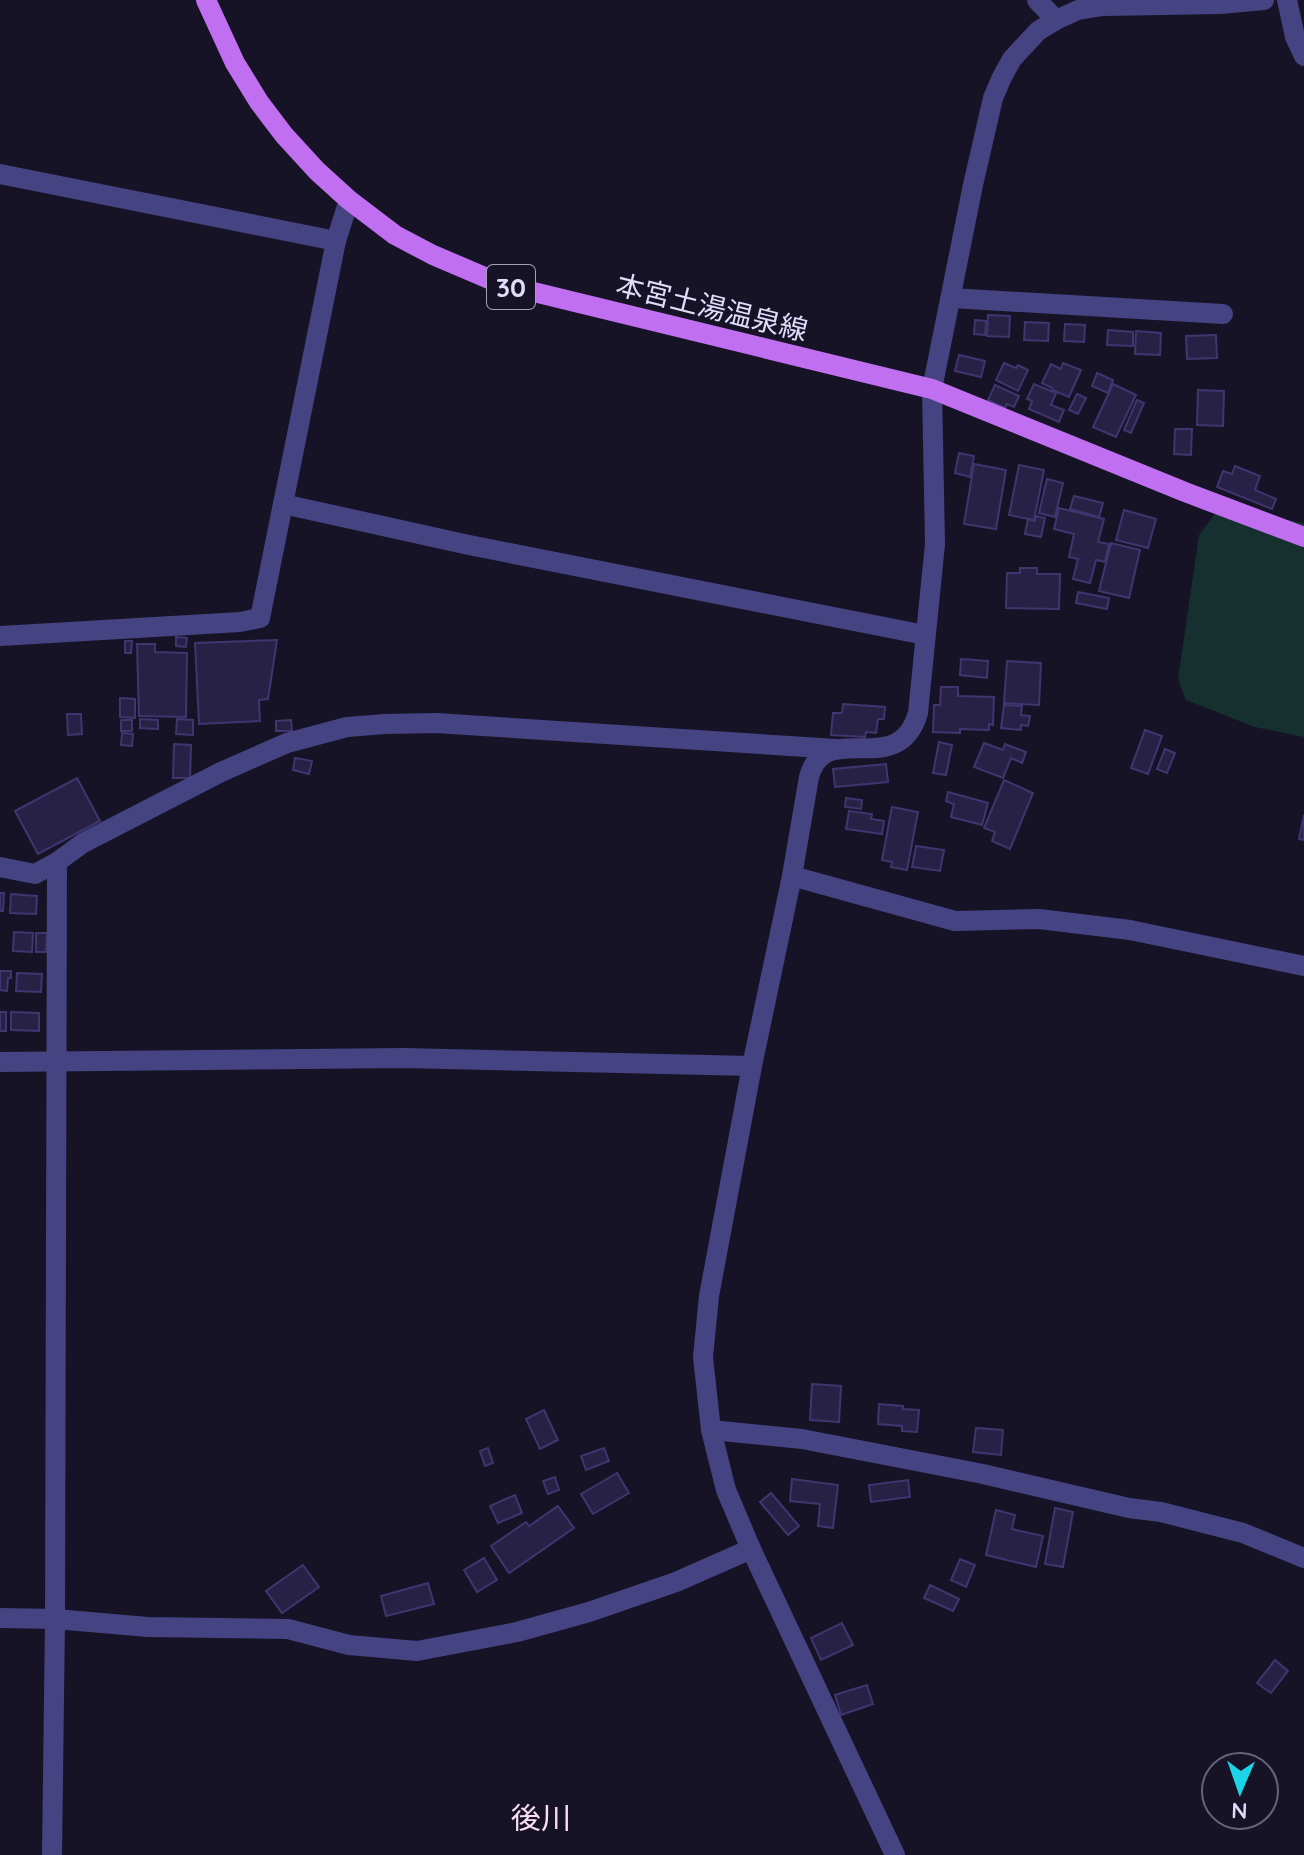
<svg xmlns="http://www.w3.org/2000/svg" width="1304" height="1855" font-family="Quicksand,'Noto Sans JP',sans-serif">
	<rect width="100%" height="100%" fill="#161327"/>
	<!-- green -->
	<path fill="#163030" d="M1220,507L1304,523V737L1255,727L1186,700L1178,679L1199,535Z"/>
	<!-- building -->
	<g fill="#282146" stroke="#413570" stroke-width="2">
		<path d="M988,315L1010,316L1009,337L987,336Z"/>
		<path d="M975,320L986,321L985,335L974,334Z"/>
		<path d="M1025,322L1049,323L1048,341L1024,340Z"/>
		<path d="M1065,324L1085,325L1084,342L1064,341Z"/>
		<path d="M1108,330L1133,332V346L1107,345Z"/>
		<path d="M1136,331L1161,333L1160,355L1135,354Z"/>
		<path d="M1216,335L1217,358L1187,359L1186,336Z"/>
		<path d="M959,355L985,361L981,377L955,371Z"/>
		<path d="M1004,363L1016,368L1018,365L1028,370L1018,391L996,380Z"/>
		<path d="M1063,363L1081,370L1069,397L1052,390V388L1042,383L1051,364L1061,369Z"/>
		<path d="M1097,373L1113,380L1108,393L1092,386Z"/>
		<path d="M1034,384L1056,393L1051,405L1064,410L1059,422L1029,409L1032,401L1027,399Z"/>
		<path d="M1113,384L1136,395L1116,437L1093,427Z"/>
		<path d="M995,385L1019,396L1014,407L1007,404L1005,408L988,400Z"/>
		<path d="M1198,390L1224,391L1223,426L1197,425Z"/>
		<path d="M1077,394L1086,398L1078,414L1069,410Z"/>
		<path d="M1137,400L1144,403L1131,433L1124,430Z"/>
		<path d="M1175,429H1192L1191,455L1174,454Z"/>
		<path d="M959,453L974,456L970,477L955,473Z"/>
		<path d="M974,464L1006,470L996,529L964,524Z"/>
		<path d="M1019,465L1044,470L1034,520L1009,515Z"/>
		<path d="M1235,466L1260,476L1255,490L1276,499L1272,509L1217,487L1223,471L1232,474Z"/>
		<path d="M1047,479L1063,483L1055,517L1039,513Z"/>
		<path d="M1074,496L1103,503L1099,517L1070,509Z"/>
		<path d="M1059,508L1104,519L1098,542L1109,544L1105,562L1096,560L1090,583L1073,579L1078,559L1069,557L1074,534L1054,529Z"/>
		<path d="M1124,510L1156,519L1148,548L1116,540Z"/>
		<path d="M1036,516L1045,518L1041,537L1025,534L1028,519L1035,521Z"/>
		<path d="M1111,543L1140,550L1129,598L1099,591Z"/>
		<path d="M1020,568H1037V574H1060L1059,609L1006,608L1007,573H1020Z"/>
		<path d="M1078,592L1109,598L1107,609L1076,603Z"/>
		<path d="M176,637L187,638L186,647L176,646Z"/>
		<path d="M277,640L268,699L259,700L260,721L199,724L195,643Z"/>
		<path d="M125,641H132L131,653H125Z"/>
		<path d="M137,644H155V652L187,653L186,717L139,716Z"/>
		<path d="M961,659L988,661L987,678L960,675Z"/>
		<path d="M1007,661L1041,663L1039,705L1004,703Z"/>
		<path d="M941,687H958V696L994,697L993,725L989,724V730L960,729V733L933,732L934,705H940Z"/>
		<path d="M120,698L135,699V718L120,717Z"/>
		<path d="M843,704L885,707L884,719H878L876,733L866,732L865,737L831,735L833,713H842Z"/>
		<path d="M1004,705L1022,706L1021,715L1030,716L1028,726L1021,725V730L1001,728Z"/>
		<path d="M67,714H81L82,734L68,735Z"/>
		<path d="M140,719L158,720V729L140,728Z"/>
		<path d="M177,719L193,720V735L176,734Z"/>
		<rect x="121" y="720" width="11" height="11"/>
		<path d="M291,720L292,731H276V721Z"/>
		<path d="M1145,730L1162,736L1148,774L1131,768Z"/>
		<path d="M122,733L133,734L132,746L121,745Z"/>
		<path d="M939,742L952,745L946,775L933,773Z"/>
		<path d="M984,743L1003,750L1005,744L1026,752L1022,763L1011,758L1003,778L974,767Z"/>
		<path d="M174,744L191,745L190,778H173Z"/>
		<path d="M1165,749L1175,753L1167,773L1157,769Z"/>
		<path d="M295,758L312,761L309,774L293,770Z"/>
		<path d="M886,764L888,782L835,787L833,769Z"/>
		<path d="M77,778L100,821L38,854L15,811Z"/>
		<path d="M1004,780L1033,793L1010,849L992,841L995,832L984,828Z"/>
		<path d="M948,792L988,803L982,825L951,817L954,804L946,801Z"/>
		<path d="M846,798L862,800L861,809L845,807Z"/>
		<path d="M892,807L918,812L907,870L891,867L892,862L882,860Z"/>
		<path d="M849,811L872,814L871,819L884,821L882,834L846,829Z"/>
		<path d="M1304,815V840L1299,839Z"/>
		<path d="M916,846L944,850L940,871L912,867Z"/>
		<path d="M0,893H4L3,911H0Z"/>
		<path d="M11,894L37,896L36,914L10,913Z"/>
		<path d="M14,932L33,933L32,952L13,951Z"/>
		<path d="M36,933H47L46,952H36Z"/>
		<path d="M0,971H11V978H8L7,991L0,990Z"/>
		<path d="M17,973L42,974L41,992L16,991Z"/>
		<rect x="0" y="1012" width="6" height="19"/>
		<path d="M11,1012L39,1013V1031L11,1030Z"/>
		<path d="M812,1384L841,1386L839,1422L810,1420Z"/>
		<path d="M879,1404L903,1406V1409L919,1410L917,1432L902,1431V1426L878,1424Z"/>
		<path d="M544,1410L558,1440L540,1449L526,1419Z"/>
		<path d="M976,1428L1003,1430L1001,1455L973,1452Z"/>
		<path d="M488,1448L493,1463L485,1466L480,1451Z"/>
		<path d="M604,1448L609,1461L586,1470L581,1456Z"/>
		<path d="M617,1473L629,1493L593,1514L581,1494Z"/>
		<path d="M555,1477L559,1490L548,1494L543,1481Z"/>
		<path d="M792,1479L838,1485L833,1528L818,1526L820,1504L790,1501Z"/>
		<path d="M908,1480L910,1497L871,1502L869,1485Z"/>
		<path d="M771,1493L799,1526L788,1535L760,1502Z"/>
		<path d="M515,1495L522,1513L498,1523L490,1506Z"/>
		<path d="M558,1506L574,1528L509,1573L491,1546L526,1522L529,1526Z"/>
		<path d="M1055,1508L1073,1512L1063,1567L1045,1564Z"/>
		<path d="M996,1510L1015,1515L1012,1529L1043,1536L1036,1567L986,1555Z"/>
		<path d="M484,1558L497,1580L477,1592L464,1570Z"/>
		<path d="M960,1559L975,1565L966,1587L951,1580Z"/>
		<path d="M303,1565L319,1587L282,1613L266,1591Z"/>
		<path d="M428,1583L434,1604L386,1616L381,1596Z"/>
		<path d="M930,1585L959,1599L953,1611L924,1598Z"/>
		<path d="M842,1623L853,1645L821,1660L811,1638Z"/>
		<path d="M1275,1660L1288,1671L1271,1693L1257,1683Z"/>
		<path d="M867,1685L873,1704L841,1715L835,1695Z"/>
	</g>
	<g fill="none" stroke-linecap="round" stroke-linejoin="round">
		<!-- minor -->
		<g stroke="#454381" stroke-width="20">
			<path d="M1037,0L1056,20"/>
			<path d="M1287,0L1295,37L1304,56"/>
			<path d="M0,174L336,241"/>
			<path d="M951,298L1223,314"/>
			<path d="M283,504L469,545L925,635"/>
			<path d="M0,636L240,622L260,618L336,241L349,200"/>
			<path d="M0,867L35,874L57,862L83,843L221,772L287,743L347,727L385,724L436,723L836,749"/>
			<path d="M792,876L955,921L1039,919L1130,930L1304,966"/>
			<path d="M0,1062L404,1058L752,1066"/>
			<path d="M711,1430L802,1439L983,1474L1129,1508L1161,1512L1243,1533L1304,1558"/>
			<path d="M0,1618L55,1619L148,1627L288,1629L349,1645L417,1651L517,1632L589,1612L676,1582L751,1549"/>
			<path d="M52,1855L55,1619L57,862"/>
			<path d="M895,1855L751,1549L726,1490L711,1430L703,1357L709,1296L752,1066L792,876L809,777C825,717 898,782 918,713L935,544L932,389L973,185L993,98L1002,77L1012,59L1038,31L1056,20L1078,10L1103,6L1220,4L1264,0"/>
		</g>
		<!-- major -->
		<path stroke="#c06ff0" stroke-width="20" d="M206,0L235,63L259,102L284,135L317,171L349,200L395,235L433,255L501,284L932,389L1185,492L1304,537"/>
	</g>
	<g text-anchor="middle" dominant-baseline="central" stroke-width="6" stroke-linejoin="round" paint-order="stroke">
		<!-- shield labels -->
		<rect fill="#161327" stroke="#a3a0bb" stroke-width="2" x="487" y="265" width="48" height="44" rx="6"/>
		<g font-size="26" font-weight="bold" fill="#e0dcfb">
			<text x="511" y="287">30</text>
		</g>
		<!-- street labels -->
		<g font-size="28" fill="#e0dcfb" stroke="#161327">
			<text transform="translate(712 307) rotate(14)">本宮土湯温泉線</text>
		</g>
		<!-- neighbourhood labels -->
		<g font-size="30" fill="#fcdef1" stroke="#161327">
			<text x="541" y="1818">後川</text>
		</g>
	</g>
	<!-- north arrow -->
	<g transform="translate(1240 1791) rotate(182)"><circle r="38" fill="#161327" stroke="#67637c" stroke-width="2"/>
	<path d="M0-6L14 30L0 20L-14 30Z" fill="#1cd3e8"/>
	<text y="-12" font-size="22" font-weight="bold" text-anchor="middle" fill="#e0dcfb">N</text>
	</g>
</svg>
